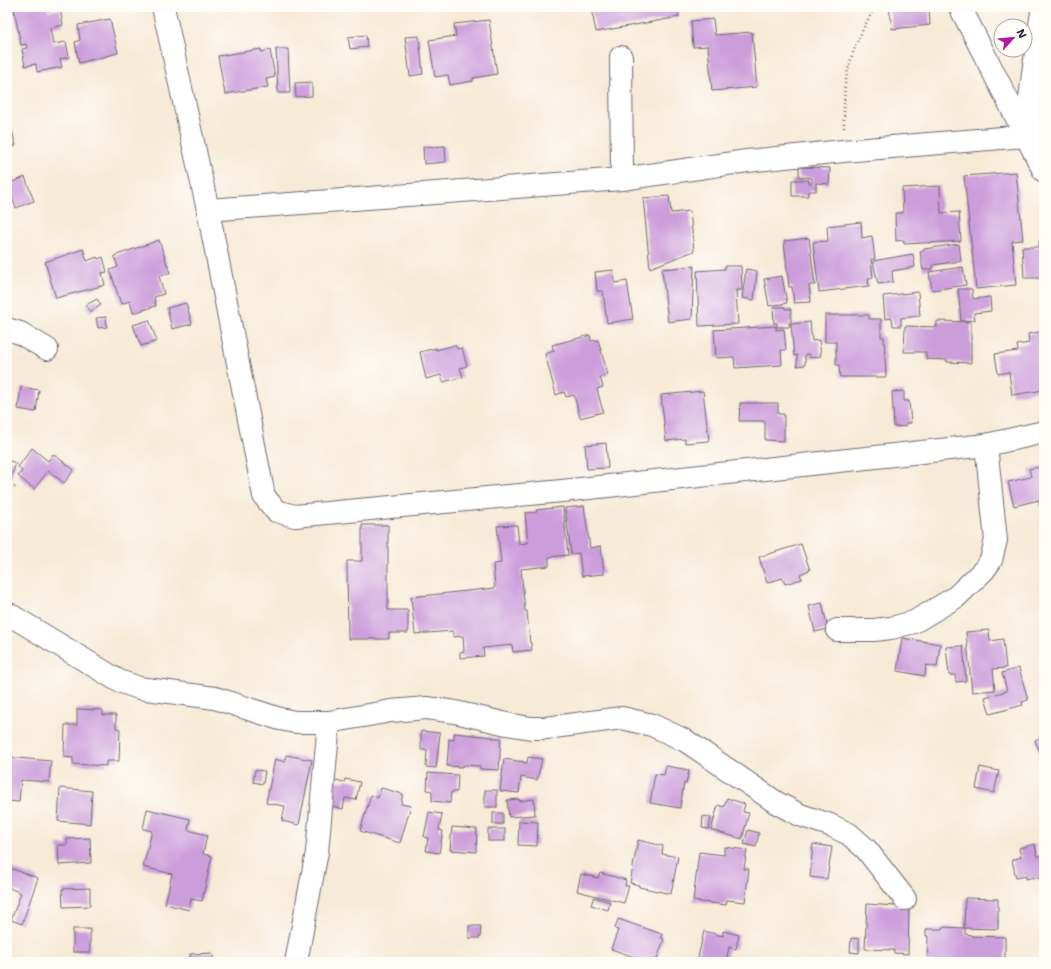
<svg xmlns="http://www.w3.org/2000/svg" width="1051" height="969" font-family="'Shantell Sans',sans-serif">
	<rect width="100%" height="100%" fill="#fdfcf7"/>
	<filter id="ink" filterUnits="userSpaceOnUse"><feTurbulence type="fractalNoise" baseFrequency=".025" numOctaves="2"/><feDisplacementMap in="SourceGraphic" scale="8" xChannelSelector="R" yChannelSelector="G"/><feConvolveMatrix kernelMatrix="1 2 1 2 8 2 1 2 1" color-interpolation-filters="sRGB"/></filter>
	<filter id="wash" filterUnits="userSpaceOnUse"><feTurbulence type="fractalNoise" baseFrequency=".012" numOctaves="4" result="noise"/><feDisplacementMap in="SourceGraphic" scale="16" xChannelSelector="R" yChannelSelector="G"/><feGaussianBlur stdDeviation="0.9" result="paint"/><feColorMatrix in="noise" values="0 0 0 0 0 0 0 0 0 0 0 0 0 0 0 0 0 1.4 0 .05"/><feComposite in="paint" operator="in"/></filter>
	<g filter="url(#wash)">
		<rect width="100%" height="100%" fill="#f7ead6"/>
		<g id="blocks">
			<!-- building -->
			<g fill="#cc9ddb">
				<path d="M19,7H47L48,11L60,9L63,25L50,28L53,44L66,42L69,57L60,59L62,67L37,72L36,64L25,66L22,49L27,48L26,44L21,45L14,10L19,9Z"/>
				<path d="M312,7H352V10L312,8Z"/>
				<path d="M591,7H678L679,17L596,32Z"/>
				<path d="M889,7H929L930,25L892,29Z"/>
				<path d="M110,19L118,53L79,63L75,42L80,40L78,25Z"/>
				<path d="M713,19L715,35L752,32L757,87L712,91L708,46L693,47L691,21Z"/>
				<path d="M489,20L497,74L473,78V81L450,85L448,75L435,77L429,40L456,36L454,24Z"/>
				<path d="M366,35L367,47L350,49L348,37Z"/>
				<path d="M419,36L423,74L410,76L405,37Z"/>
				<path d="M261,49V52L270,50L275,77L266,79L268,87L225,94L218,56Z"/>
				<path d="M276,49H288L290,93H278Z"/>
				<path d="M312,82V96L296,97L295,83Z"/>
				<path d="M7,113L16,146L7,148Z"/>
				<path d="M445,146L446,162L424,164L423,147Z"/>
				<path d="M799,167L830,168L829,184L816,183V191H808V196H792V180H809V183H812V178L799,177Z"/>
				<path d="M1016,172L1023,240L1012,241L1016,285L976,289L964,176Z"/>
				<path d="M25,177L34,201L16,208L7,184Z"/>
				<path d="M940,186L941,213L959,212L961,241L904,244V240L896,241L895,213H903L902,188Z"/>
				<path d="M669,196L671,213L690,211L694,251L650,268L643,198Z"/>
				<path d="M861,222L862,238L872,236L875,259H871L873,278H868L869,286L819,292L813,242L828,241L827,226Z"/>
				<path d="M809,238L815,285H809L811,302L794,303L792,287H789L784,241Z"/>
				<path d="M159,240L170,273L159,276L164,294L154,297L156,306L133,313L130,301L121,304L110,270L118,267L114,256Z"/>
				<path d="M1039,241H1044V278H1024L1022,247H1039Z"/>
				<path d="M959,244L961,261L933,265V269L923,270L920,251H924V249Z"/>
				<path d="M83,249L87,261L97,257L98,259L103,257L107,272L102,273L105,285L56,298L45,262Z"/>
				<path d="M913,254L915,267L892,271L893,282L878,284L873,261Z"/>
				<path d="M694,266L692,319L668,322L662,269Z"/>
				<path d="M725,266H741L742,290H736L738,324L699,326L697,271L725,269Z"/>
				<path d="M963,267L966,285L932,290L929,272Z"/>
				<path d="M746,269L757,271L754,300L742,298Z"/>
				<path d="M613,270L615,283L627,281L633,319L607,323L603,291H597L595,272Z"/>
				<path d="M782,276L787,303L769,306L764,279Z"/>
				<path d="M958,289H972L973,299L990,297L991,311L974,313L975,320L961,321Z"/>
				<path d="M918,292L920,316L901,318V326H893L892,318L885,319L883,296Z"/>
				<path d="M97,299L101,305L90,312L86,305Z"/>
				<path d="M186,303L192,324L172,329L167,308Z"/>
				<path d="M773,307H785V309H791V323H789L790,327H777V323H774Z"/>
				<path d="M825,315H869V319H881V337H884L886,377H840L839,365H836V342H825Z"/>
				<path d="M106,317L107,327L98,328L96,318Z"/>
				<path d="M149,320L157,341L141,346L133,325Z"/>
				<path d="M937,321L971,322V363L947,362V360L926,359V352H904L905,326L937,327Z"/>
				<path d="M810,322L812,341L819,340L821,356L810,358L809,354L805,355V365L797,366V355L794,356L791,324Z"/>
				<path d="M776,326V330L784,329L786,350H781L782,365L735,368L734,357L716,358L714,330Z"/>
				<path d="M1044,331V390L1012,395L1009,372L998,374L995,354L1018,351L1017,345L1029,343L1028,334Z"/>
				<path d="M590,335L591,341L598,340L608,375L600,377L603,387L597,389L603,412L580,418L574,395L566,397L564,392L556,395L545,354L554,351L552,345Z"/>
				<path d="M455,345L457,349L462,348L467,366L460,368L463,377L443,382L441,375L426,379L420,352L436,348V350Z"/>
				<path d="M21,387L39,390L36,412L18,409Z"/>
				<path d="M703,391L709,441L685,443V439L666,441L661,395Z"/>
				<path d="M904,391V401H909L911,423H906V426L894,427L892,392Z"/>
				<path d="M740,403H778V414H784V441L765,440V421H739Z"/>
				<path d="M606,443L608,468L587,469L585,445Z"/>
				<path d="M32,448L48,461L53,454L74,470L64,483L48,471L34,489L18,476L22,471L18,467Z"/>
				<path d="M7,460L16,463L9,483H7Z"/>
				<path d="M1044,466V508L1041,509L1039,500L1014,506L1008,482L1031,477L1029,469Z"/>
				<path d="M584,506L590,548L601,546L604,574L582,576L579,553L571,554L565,508Z"/>
				<path d="M563,507L568,555L549,557V566L521,569L525,611H527L530,643H531L532,650L513,652L512,645L483,648L484,656L460,658V652L464,651L463,636L453,637V631L415,634L411,597L495,588L493,564L501,563L497,526L517,525L519,544L528,543L525,513L537,512L536,510Z"/>
				<path d="M362,525H388V610H408V633H389V639H348L347,561H362Z"/>
				<path d="M801,544L810,570L800,574L802,579L785,584L782,578L767,583L759,557Z"/>
				<path d="M822,603L828,629L815,632L809,606Z"/>
				<path d="M989,630L990,641L1003,639L1006,668L993,669L995,690L972,692L966,632Z"/>
				<path d="M902,638L940,644L937,667L926,665L925,676L897,671Z"/>
				<path d="M963,646L966,681L956,682L955,675H949L946,647Z"/>
				<path d="M1019,668L1028,700L1022,702L1023,705L990,714L985,697L1007,691L1002,673Z"/>
				<path d="M77,709L103,710V715H116V728L120,729L119,761H106V766L73,764V758L64,757L65,725H77Z"/>
				<path d="M421,731L440,733L436,768L426,767L427,750H421Z"/>
				<path d="M454,733L493,737L492,738H501L499,770L480,769V766L463,765L462,767L447,766L449,739L454,740Z"/>
				<path d="M1044,736V754L1041,755L1035,740Z"/>
				<path d="M286,755L312,760L299,825L282,821L285,806L266,803L275,759L285,762Z"/>
				<path d="M7,757L51,761L49,782L21,780L19,802L7,801Z"/>
				<path d="M528,757L542,759L537,780L521,777L519,793L500,791L504,759L524,762V763H527Z"/>
				<path d="M666,766L689,770L686,784L684,783L680,808L650,803L655,774L664,775Z"/>
				<path d="M980,767L999,771L994,793L976,789Z"/>
				<path d="M255,770L265,771L263,784L253,782Z"/>
				<path d="M428,773L458,775L457,792H451L450,803L432,801V791L427,790Z"/>
				<path d="M324,777L344,782L345,779L360,782L356,800L345,798L343,809L319,803Z"/>
				<path d="M60,788L92,791L90,824L58,821Z"/>
				<path d="M381,788L403,794L401,804L411,806L400,843L360,831L371,795L378,798Z"/>
				<rect x="485" y="790" width="12" height="17"/>
				<path d="M727,798L745,804L743,812L749,813L742,839L711,830L718,805L724,807Z"/>
				<path d="M519,799V801L534,799L535,815L509,817L507,800Z"/>
				<path d="M147,809L190,819L188,830L207,835L203,854L212,856L202,901L191,899L189,910L165,904L172,874L143,867L152,831L143,829Z"/>
				<path d="M429,812L442,814L439,830L443,831L439,853L426,851L428,838L424,837Z"/>
				<rect x="493" y="813" width="10" height="11"/>
				<path d="M703,816L711,817L709,829L702,828Z"/>
				<path d="M519,821L538,822L537,846L518,845Z"/>
				<path d="M452,827L477,829L476,852L450,850Z"/>
				<rect x="488" y="829" width="17" height="12"/>
				<path d="M748,830L759,833L756,847L744,844Z"/>
				<path d="M90,838L91,863L59,865L58,845H67V839Z"/>
				<path d="M638,840L663,846L662,854L678,857L671,894L639,887V885L630,883Z"/>
				<path d="M813,844L832,847L827,879L810,877Z"/>
				<path d="M1035,844L1037,856L1044,855V877L1034,879V877L1026,879V876L1016,878L1012,860L1021,857L1019,848Z"/>
				<path d="M724,847L747,850L744,869H749L745,902L727,900L726,905L693,901L699,852L724,855Z"/>
				<path d="M7,867L38,878L22,924L11,920L21,893L7,887Z"/>
				<path d="M600,873L626,880L625,886H629L624,903L577,891L581,874L598,878Z"/>
				<path d="M90,888V906L63,907L62,889Z"/>
				<path d="M594,897L610,902L608,910L591,905Z"/>
				<path d="M965,898L998,899V929L964,928Z"/>
				<path d="M867,904L909,907L908,954L894,953V950L865,949Z"/>
				<path d="M618,919L662,934L661,938L664,939L656,962H633L634,957L611,949L618,930L615,929Z"/>
				<path d="M469,926H481L480,938H469Z"/>
				<path d="M942,927L965,928V934L971,935V936L1005,937V962H927L928,936H926V929H942Z"/>
				<rect x="73" y="929" width="17" height="23"/>
				<path d="M704,931L723,936V931L739,935L736,949L729,947L726,962H697Z"/>
				<path d="M851,938L859,939V953L850,952Z"/>
				<path d="M213,953V962H190V954Z"/>
			</g>
		</g>
	</g>
	<g filter="url(#ink)">
		<use href="#blocks" fill-opacity="0" stroke="#6d6871" stroke-width="1"/>
		<g fill="none" stroke-linecap="round" stroke-linejoin="round">
			<defs>
				<g id="minor">
					<path d="M163,7L208,210L264,496L276,511L295,516L562,491L986,445L1044,432"/>
					<path d="M960,7L1044,171"/>
					<path d="M621,57L622,179"/>
					<path d="M1026,136L1033,73L1042,12"/>
					<path d="M208,210L622,179L747,161L843,151L1026,136L1044,124"/>
					<path d="M7,329L20,333L47,349"/>
					<path d="M7,613L119,681L139,688L215,698L280,719L295,722H329L391,711L427,708L455,712L507,724L531,728H546L622,718L652,725L686,741L777,803L800,815L830,825L849,834L866,849L905,899"/>
					<path d="M837,630H874L891,628L914,622L956,597L984,570L991,560L996,540L986,445"/>
					<path d="M296,962L317,852L329,722"/>
				</g>
			</defs>
			<!-- minor casing -->
			<use href="#minor" stroke="#6d6871" stroke-width="24"/>
			<!-- path -->
			<g stroke="#6d6871" stroke-width="2.5" stroke-dasharray="1 3" stroke-linecap="butt">
				<path d="M844,128C844,114 844,99 845,85C849,57 861,31 875,7"/>
				<path d="M7,491L17,486"/>
			</g>
			<!-- minor -->
			<use href="#minor" stroke="#fff" stroke-width="22"/>
		</g>
	</g>
	<!-- margin -->
	<rect width="1051" height="969" fill="none" stroke="#fdfcf7" stroke-width="24"/>
	<!-- north arrow -->
	<g transform="translate(1013 38) rotate(63)"><circle r="19" fill="#fdfcf7" stroke="#a5a5ac"/>
	<path d="M0-3L7 15L0 10L-7 15Z" fill="#b5179e"/>
	<text y="-6" font-size="11" font-weight="bold" text-anchor="middle" fill="#22223b">N</text>
	</g>
</svg>
